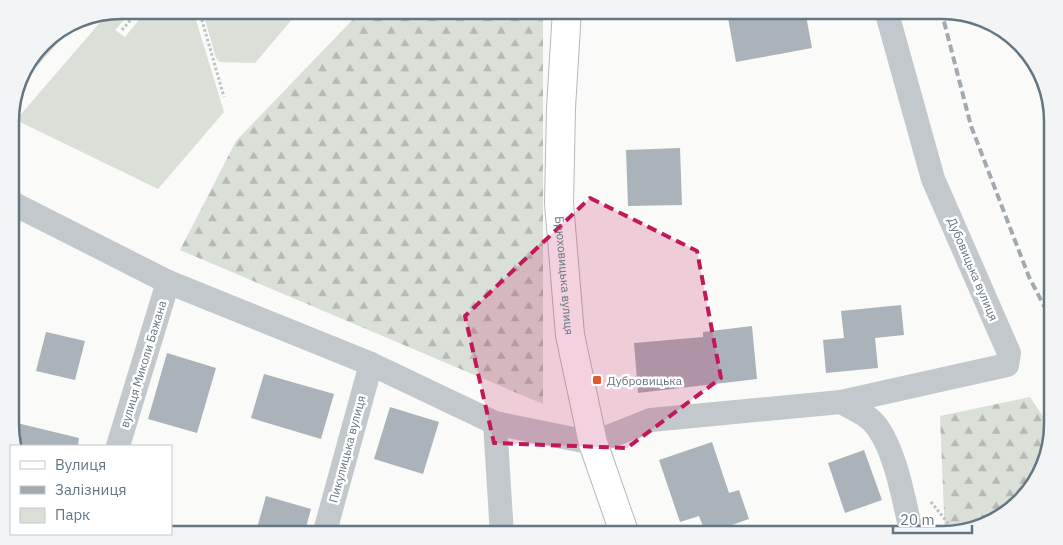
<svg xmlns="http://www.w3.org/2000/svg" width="1063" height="545" font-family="'IBM Plex Sans',sans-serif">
	<defs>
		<pattern id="forest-firs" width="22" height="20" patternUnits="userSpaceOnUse" patternTransform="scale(1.25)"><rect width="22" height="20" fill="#dadfd7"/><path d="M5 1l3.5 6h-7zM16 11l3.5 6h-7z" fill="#b4b9b4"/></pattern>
	</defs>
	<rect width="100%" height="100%" fill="#fafaf8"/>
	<!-- green -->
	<g fill="#dadfd7">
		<path d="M120,10H133L115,30L125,37L147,10H193L224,112L158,189L16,120L109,12Z"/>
		<path d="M209,10H300L255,63L220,62L216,58L204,16Z"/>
		<path d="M80,18L16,90L21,72L47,38Z"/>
	</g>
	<!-- forest -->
	<g fill="url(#forest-firs)">
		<path d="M362,10H543V404L180,250L236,141Z"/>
		<path d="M1030,397L1052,430L1041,474L1004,517L950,535H945L940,416Z"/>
	</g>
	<!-- building -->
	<g fill="#aab3b9">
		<path d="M772,10H805L812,48L736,62L728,18Z"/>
		<path d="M680,148L682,205L628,206L626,150Z"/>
		<path d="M901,305L904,335L875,338L878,368L826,373L823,340L844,338L841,311Z"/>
		<path d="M752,326L757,379L638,393L634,343L703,337V332Z"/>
		<path d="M46,332L85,341L75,380L36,371Z"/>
		<path d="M167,353L216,368L197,433L148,419Z"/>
		<path d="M264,374L334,394L321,439L251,418Z"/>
		<path d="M390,407L439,422L423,474L374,459Z"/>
		<path d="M17,423L79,438L78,446H14L12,443Z"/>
		<path d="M712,442L729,493L739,490L749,519L706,534L699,516L680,522L659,460Z"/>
		<path d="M864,450L882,500L845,513L828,463Z"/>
		<path d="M266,496L311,509L304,535H255Z"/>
	</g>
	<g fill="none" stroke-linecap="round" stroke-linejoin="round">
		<defs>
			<g id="secondary">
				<path id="s1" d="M567,10L561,108L559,203L570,335L593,443L625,535"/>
			</g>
		</defs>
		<!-- secondary casing -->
		<use href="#secondary" stroke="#b3babf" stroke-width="30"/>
		<!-- path -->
		<g stroke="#bbbfc2" stroke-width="3" stroke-dasharray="2.5 2.5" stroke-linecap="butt">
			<path d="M199,10L224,97"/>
			<path d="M122,30L139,10"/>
			<path d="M931,502L956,533"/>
		</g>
		<!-- minor -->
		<g stroke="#c3c8cc" stroke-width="24">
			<path d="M10,202L168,282L371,364L495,423L593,443L651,420L841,402L1007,365L1009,353L933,179L886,10"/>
			<path d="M841,402C854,409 869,415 878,428C897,456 904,502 912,535"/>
			<path d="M495,423L502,535"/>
			<path d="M118,446L168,282"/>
			<path d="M324,535L371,364"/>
		</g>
		<!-- secondary -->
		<use href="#secondary" stroke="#fff" stroke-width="28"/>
		<!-- rail -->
		<path stroke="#a2aab0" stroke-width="4" stroke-dasharray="8 4" stroke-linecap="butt" d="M941,10L971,126L1029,277L1053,323"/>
	</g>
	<!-- marked area -->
	<path fill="#c2185b" fill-opacity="0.2" stroke="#c2185b" stroke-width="4" stroke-dasharray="10 6" stroke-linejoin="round" d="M590,198L697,251L721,378L627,448L494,443L465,316Z"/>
	<!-- markers -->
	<rect fill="#e4572e" stroke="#fff" stroke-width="2" x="592" y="375" width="10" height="10" rx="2.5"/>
	<g text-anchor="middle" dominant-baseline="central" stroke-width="5" stroke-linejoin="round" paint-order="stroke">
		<!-- street labels -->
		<g font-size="12" fill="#657683" stroke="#fff">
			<text transform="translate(973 269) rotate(67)">Дубовицька вулиця</text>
			<text stroke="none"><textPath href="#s1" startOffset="266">Брюховицька вулиця</textPath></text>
			<text transform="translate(143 364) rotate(-73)">вулиця Миколи Бажана</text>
			<text transform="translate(347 449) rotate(-75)">Пикулицька вулиця</text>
		</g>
		<!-- poi labels -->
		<g font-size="12" fill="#657683" stroke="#fff" text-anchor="start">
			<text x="607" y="380">Дубровицька</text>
		</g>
	</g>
	<!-- crop -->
	<path d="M0 0H1063V545H0ZM121 19H942A102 102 0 0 1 1044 121V424A102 102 0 0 1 942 526H121A102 102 0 0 1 19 424V121A102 102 0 0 1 121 19Z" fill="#f3f4f5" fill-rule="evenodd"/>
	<path fill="none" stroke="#657683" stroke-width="2.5" d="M121 19H942A102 102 0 0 1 1044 121V424A102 102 0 0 1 942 526H121A102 102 0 0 1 19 424V121A102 102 0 0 1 121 19Z"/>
	<!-- legend -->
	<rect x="10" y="445" width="162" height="90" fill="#ffffff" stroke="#c1c8cd"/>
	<rect x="20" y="461" width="25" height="8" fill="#ffffff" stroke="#c1c8cd"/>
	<text x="55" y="470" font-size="15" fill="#657683">Вулиця</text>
	<rect x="20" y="486" width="25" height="8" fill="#a2aab0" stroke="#c1c8cd"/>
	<text x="55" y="495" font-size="15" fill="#657683">Залізниця</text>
	<rect x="20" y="508" width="25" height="15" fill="#dadfd7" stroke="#c1c8cd"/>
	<text x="55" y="520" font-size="15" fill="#657683">Парк</text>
	<!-- scale -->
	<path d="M893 525v8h79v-8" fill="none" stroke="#657683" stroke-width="2.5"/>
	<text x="900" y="525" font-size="15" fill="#657683" stroke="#ffffff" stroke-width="4" paint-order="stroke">20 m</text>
</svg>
